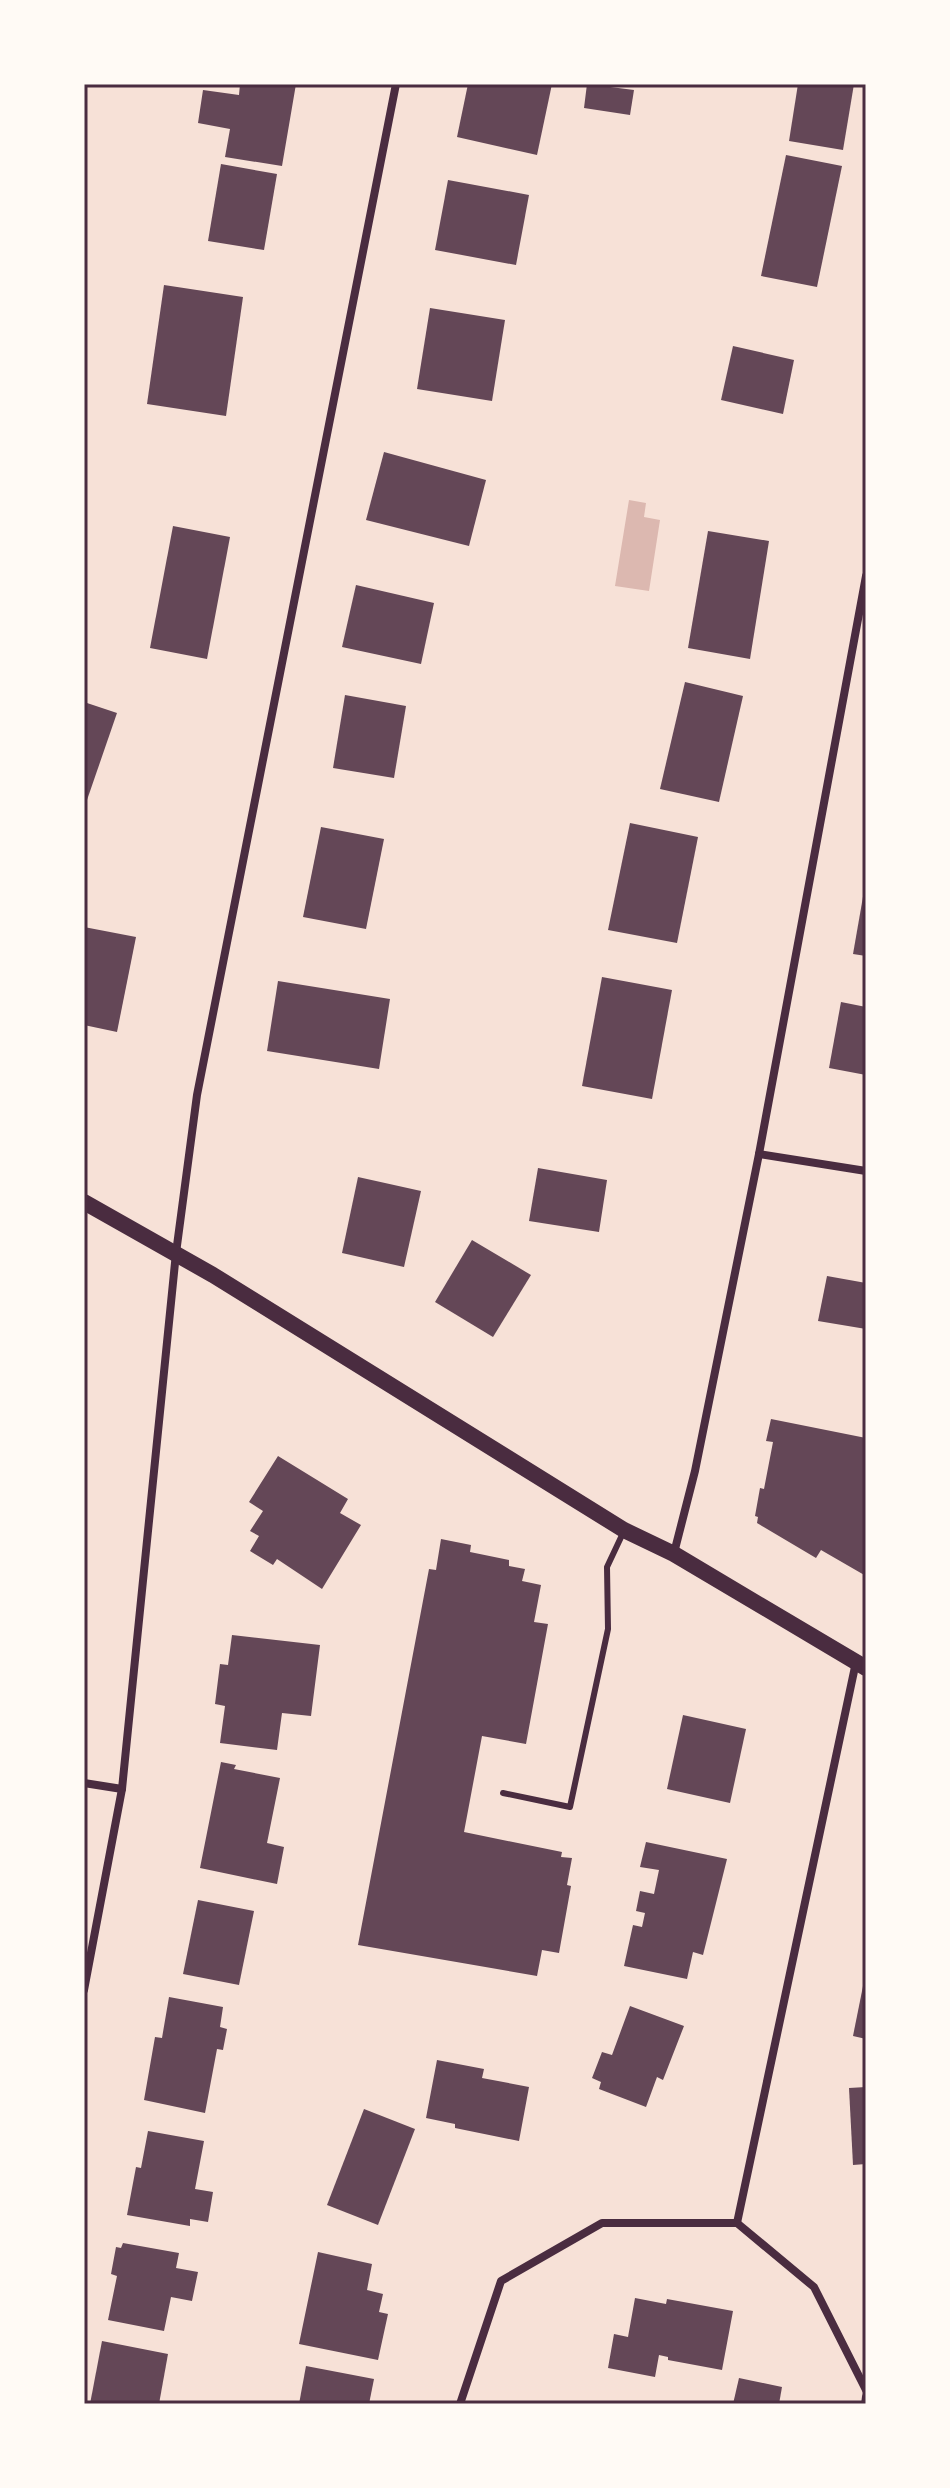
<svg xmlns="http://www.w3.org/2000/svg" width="950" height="2488" font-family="Manrope,sans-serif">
	<rect width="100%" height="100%" fill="#f7e1d7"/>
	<!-- water -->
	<path fill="#dcb8b0" d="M629,500L646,503L644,517L660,520L649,591L615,586Z"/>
	<!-- building -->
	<g fill="#644757">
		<path d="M240,84H296L282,166L225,157L230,129L198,123L203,90L239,95Z"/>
		<path d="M468,84H552L537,155L457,137Z"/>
		<path d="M587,84L634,90L630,115L584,108Z"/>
		<path d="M798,84H854L843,150L789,141Z"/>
		<path d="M786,155L842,166L817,287L761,276Z"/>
		<path d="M221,164L277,174L264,250L208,241Z"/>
		<path d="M448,180L529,195L516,265L435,250Z"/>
		<path d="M164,285L243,297L226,416L147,404Z"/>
		<path d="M430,308L505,320L492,401L417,389Z"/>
		<path d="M733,346L794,360L783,414L721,400Z"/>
		<path d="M384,452L486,480L469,546L366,520Z"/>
		<path d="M173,526L230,537L207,659L150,648Z"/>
		<path d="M708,531L769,541L750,659L688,648Z"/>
		<path d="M356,585L434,603L421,664L342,647Z"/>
		<path d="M685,682L743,696L719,802L660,789Z"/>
		<path d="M345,695L406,706L394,778L333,768Z"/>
		<path d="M84,702L117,713L87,800L84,799Z"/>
		<path d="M630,823L698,837L677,943L608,930Z"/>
		<path d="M321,827L384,839L366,929L303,917Z"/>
		<path d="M864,891H866V956L853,954Z"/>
		<path d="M84,927L136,937L117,1032L84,1025Z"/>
		<path d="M602,977L672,990L652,1099L582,1086Z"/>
		<path d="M278,981L390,999L379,1069L267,1051Z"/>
		<path d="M841,1002L866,1007V1075L829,1068Z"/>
		<path d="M538,1168L607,1180L599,1232L529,1221Z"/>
		<path d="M358,1177L421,1191L404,1267L342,1253Z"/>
		<path d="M472,1240L531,1275L493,1337L435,1302Z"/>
		<path d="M827,1276L866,1283V1329L818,1321Z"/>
		<path d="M771,1419L866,1438V1576L821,1550L816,1558L757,1523L758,1517L755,1516L760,1488L764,1489L773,1442L766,1441Z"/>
		<path d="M278,1456L348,1499L340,1513L361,1525L322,1589L277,1559L273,1565L250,1551L259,1536L250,1531L263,1511L249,1502Z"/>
		<path d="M441,1539L471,1545L470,1552L509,1560V1566L525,1569L522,1581L541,1585L534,1622L548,1624L526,1744L482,1736L464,1832L562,1852L561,1857L572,1858L567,1885L571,1886L559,1953L542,1950L537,1976L358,1945L429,1569L436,1570Z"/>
		<path d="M232,1635L320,1645L311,1716L282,1713L277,1750L220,1743L225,1706L215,1704L220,1664L228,1665Z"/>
		<path d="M683,1715L746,1729L730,1803L667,1789Z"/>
		<path d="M221,1762L236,1765L234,1769L280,1778L267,1843L284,1847L277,1884L200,1868Z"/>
		<path d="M646,1842L727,1859L703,1955L693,1952L687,1979L624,1966L633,1925L642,1927L645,1913L636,1911L640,1891L654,1894L659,1870L640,1867Z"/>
		<path d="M198,1900L254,1911L239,1985L183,1974Z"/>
		<path d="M863,1986H866V2039L853,2036Z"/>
		<path d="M169,1997L223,2007L220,2027L227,2029L223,2050L217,2049L205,2113L144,2100L155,2037L162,2038Z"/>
		<path d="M630,2006L684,2026L663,2080L657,2077L646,2107L599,2089L601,2082L592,2078L602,2052L612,2055Z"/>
		<path d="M437,2060L484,2069L482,2078L529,2087L519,2141L455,2128V2124L426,2118Z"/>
		<path d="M866,2087V2164L853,2165L849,2088Z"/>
		<path d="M364,2109L415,2129L378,2225L327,2205Z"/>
		<path d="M148,2131L204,2141L195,2189L213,2192L208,2222L190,2219V2226L127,2215L136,2167L141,2168Z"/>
		<path d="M123,2243L179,2253L176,2268L198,2272L192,2301L171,2297L164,2331L108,2320L117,2276L111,2274L116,2247L121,2248Z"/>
		<path d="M318,2252L372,2264L367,2290L383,2294L379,2312L388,2314L378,2360L299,2344Z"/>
		<path d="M635,2298L666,2304L667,2299L733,2311L722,2370L668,2360V2357L659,2355L655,2377L608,2368L614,2334L628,2337Z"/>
		<path d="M102,2341L168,2354L159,2404H90Z"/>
		<path d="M306,2366L374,2379L369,2404H299Z"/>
		<path d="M739,2378L782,2387L779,2404H733Z"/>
	</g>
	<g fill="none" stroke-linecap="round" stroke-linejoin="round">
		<!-- service -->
		<path stroke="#4a2c40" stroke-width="6" d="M503,1793L570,1807L608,1629L607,1567L623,1533"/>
		<!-- minor -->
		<g stroke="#4a2c40" stroke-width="8">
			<path d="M759,1154L866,1171"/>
			<path d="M674,1553L695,1471L759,1154L866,576"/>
			<path d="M84,1783L122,1789"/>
			<path d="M84,1990L122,1789L176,1253L197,1095L396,84"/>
			<path d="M737,2223L856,1662"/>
			<path d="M737,2223L814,2287L866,2390"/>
			<path d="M460,2404L501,2281L602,2223H737"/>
			<path d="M865,2404L866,2397"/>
		</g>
		<!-- secondary -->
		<path stroke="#4a2c40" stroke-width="16" d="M84,1202L213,1275L624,1530L674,1554L866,1668"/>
	</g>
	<!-- border -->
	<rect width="950" height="2488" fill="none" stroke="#fffaf5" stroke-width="172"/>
	<rect x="86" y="86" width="778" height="2316" fill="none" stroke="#4a2c40" stroke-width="3"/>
</svg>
